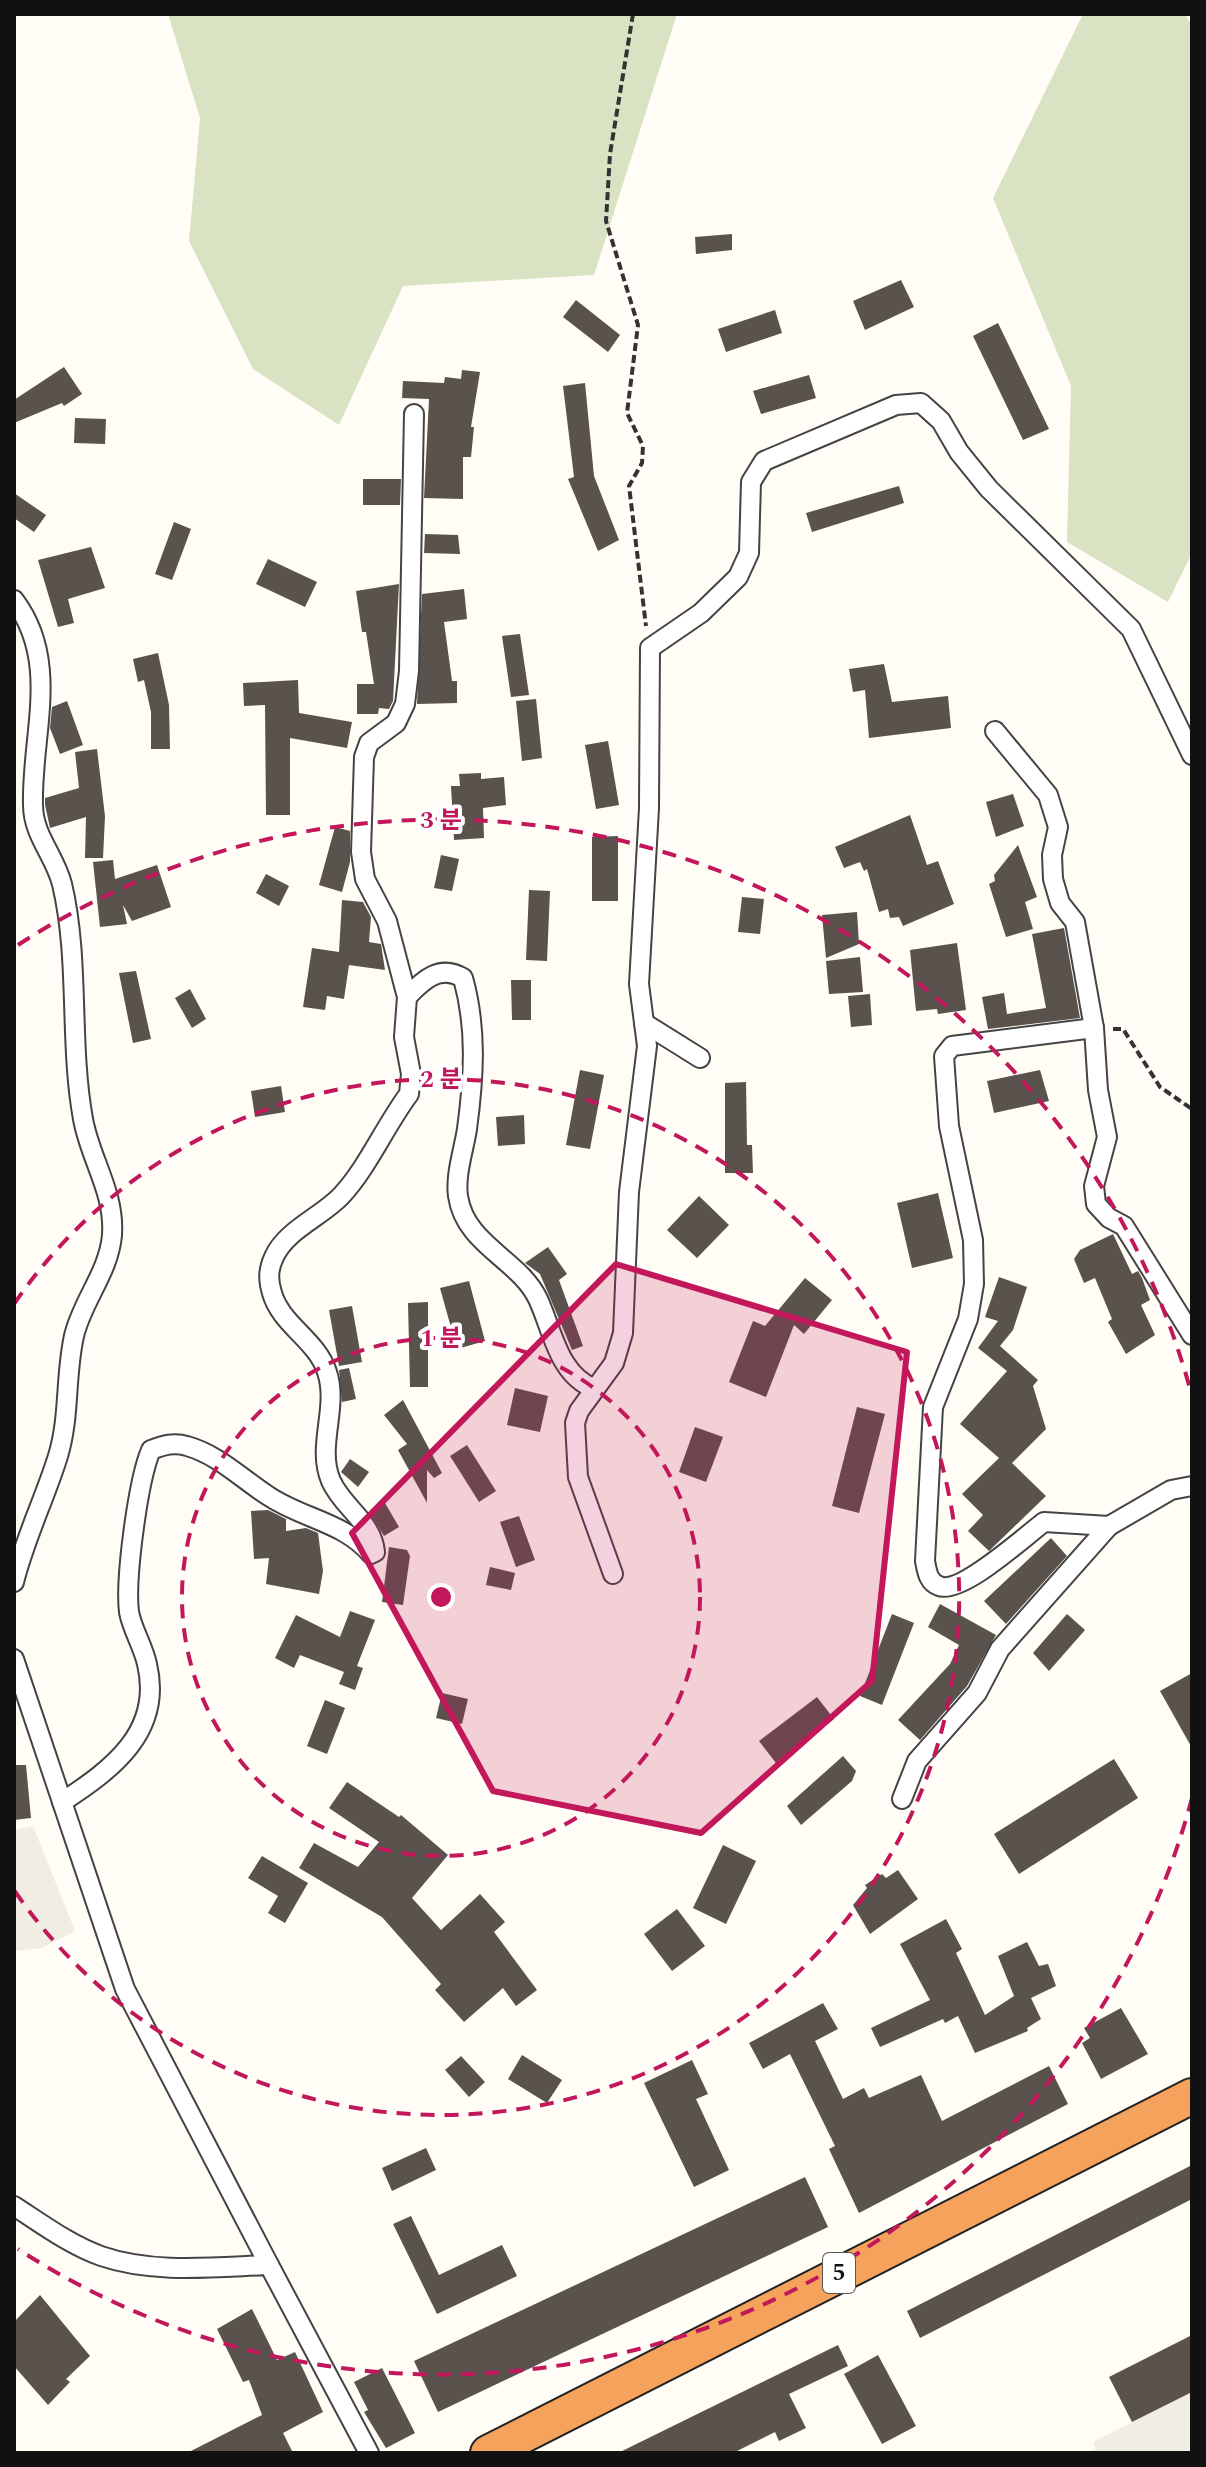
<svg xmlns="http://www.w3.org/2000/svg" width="1206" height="2467" font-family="Spectral,'Noto Sans KR',serif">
	<rect width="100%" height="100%" fill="#fffdf5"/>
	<!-- cemetery -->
	<g fill="#d9e3c4">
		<path d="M168,14H677L594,275L403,286L339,425L253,369L189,241L200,118Z"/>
		<path d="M1083,14H1185L1192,26V553L1168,602L1067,542L1071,386L993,198Z"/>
	</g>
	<!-- plaza -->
	<g fill="#f1ede2">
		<path d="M33,1826L75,1931L42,1948L14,1951V1830Z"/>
		<path d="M1192,2392V2453H1089L1096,2449L1093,2442Z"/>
	</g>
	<!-- building -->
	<g fill="#5a524d">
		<path d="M732,234V250L696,254L695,237Z"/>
		<path d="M901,280L914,307L865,330L853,301Z"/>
		<path d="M576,300L620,335L608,352L563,317Z"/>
		<path d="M775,310L782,333L726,352L718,329Z"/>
		<path d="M998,323L1049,429L1023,440L973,336Z"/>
		<path d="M64,367L82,394L64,406L62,403L14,423V400Z"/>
		<path d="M462,370L480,372L471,427H474L471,457H463V499L424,498L429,399L402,398L403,381L444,383L445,377L461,379Z"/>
		<path d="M809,375L816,398L761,414L753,391Z"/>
		<path d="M585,383L594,476L619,540L598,551L568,479L574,477L563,386Z"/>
		<path d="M75,418L106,419L105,444L74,443Z"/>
		<path d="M363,479H401L400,505H363Z"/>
		<path d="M899,486L904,503L812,532L806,513Z"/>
		<path d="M14,493L46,515L34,532L14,518Z"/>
		<path d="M174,522L191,529L172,580L155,574Z"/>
		<path d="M425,534L458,535L460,554L424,553Z"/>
		<path d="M91,547L105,588L68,599L74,623L58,627L38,560Z"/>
		<path d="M268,559L317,582L305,607L256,584Z"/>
		<path d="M399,584L393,701L389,709L379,708L378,714H357V684H374L366,632H362L356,591Z"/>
		<path d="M464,589L467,619L444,622L452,681H457V703L417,704L422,594Z"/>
		<path d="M520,634L529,695L511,697L502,636Z"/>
		<path d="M158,653L169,705L170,749H151V712L144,680L138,682L133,659Z"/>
		<path d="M884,664L892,702L948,696L951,728L869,738L865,690L853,692L849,669Z"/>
		<path d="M298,680L299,713L352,722L347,748L290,738V815H266L265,705L244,706L243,683Z"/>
		<path d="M536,699L542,758L522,761L516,701Z"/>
		<path d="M67,701L83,745L60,754L50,728L52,707Z"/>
		<path d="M608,741L619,805L596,809L585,745Z"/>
		<path d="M97,749L105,816L103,858H85L86,817L50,828L45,805V798L79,788L75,752Z"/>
		<path d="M481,773V779L504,777L506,805L483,808L484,838L454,840L451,786H460L459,774Z"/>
		<path d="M1013,794L1024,826L996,837L986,802Z"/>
		<path d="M910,815L927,865L938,861L954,904L903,926L899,917L890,918L888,909L879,912L867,869L864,871L860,862L844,868L835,847Z"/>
		<path d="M335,827L350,831V862L342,892L319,885Z"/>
		<path d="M618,836V901H592V837Z"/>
		<path d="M1018,845L1037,897L1025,902L1033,929L1006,937L989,884L995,881L994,875Z"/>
		<path d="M441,855L459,859L452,891L434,888Z"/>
		<path d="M113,860L115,879L157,865L171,907L132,921L123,905L127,924L100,927L93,862Z"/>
		<path d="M266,874L289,886L279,906L256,893Z"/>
		<path d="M529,890L550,891L547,961L526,960Z"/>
		<path d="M742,897L764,899L760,934L738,932Z"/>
		<path d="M342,900L363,902L371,917L369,942L381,944L385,970L349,965L344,999L327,996L325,1010L303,1007L312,948L339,952Z"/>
		<path d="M857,912L859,944L826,958L822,915Z"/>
		<path d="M1064,928L1080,1018L988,1029L982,997L1004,993L1007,1014L1046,1008L1032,934Z"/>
		<path d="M957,943L966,1010L938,1014L937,1009L916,1011L910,950Z"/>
		<path d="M860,957L863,992L829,994L826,961Z"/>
		<path d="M136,971L151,1039L133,1043L119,973Z"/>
		<path d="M511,980H531V1020H512Z"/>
		<path d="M190,989L206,1019L192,1028L175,998Z"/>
		<path d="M870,994L872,1025L851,1027L848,996Z"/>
		<path d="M580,1070L604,1075L590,1149L566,1145Z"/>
		<path d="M1040,1070L1049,1101L994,1113L987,1081Z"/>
		<path d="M746,1082L747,1145H752L753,1173H725V1083Z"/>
		<path d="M281,1086L285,1112L255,1117L251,1091Z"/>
		<path d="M524,1115L525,1144L498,1146L496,1117Z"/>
		<path d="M938,1193L953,1258L912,1268L897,1203Z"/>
		<path d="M699,1196L729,1225L697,1258L667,1230Z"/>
		<path d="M1113,1234L1132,1274L1138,1271L1142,1278L1150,1300L1141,1305L1155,1335L1126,1354L1108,1322L1112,1319L1095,1278L1084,1283L1074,1259L1080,1250Z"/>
		<path d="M548,1247L567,1274L559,1280L583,1346L572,1350L540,1274L525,1263Z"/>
		<path d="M999,1277L1027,1287L1013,1330L1000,1346L1038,1380L1033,1386L1046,1429L1012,1463L1046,1496L989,1551L968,1531L983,1515L962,1494L999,1458L960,1424L1007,1371L978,1348L998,1321L985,1317Z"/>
		<path d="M805,1278L832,1300L804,1334L794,1325L766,1397L729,1382L753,1321L765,1326Z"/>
		<path d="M469,1281L485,1341L457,1349L440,1288Z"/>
		<path d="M428,1302V1387H410L408,1303Z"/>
		<path d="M352,1306L362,1362L339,1366L329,1310Z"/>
		<path d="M349,1368L356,1399L342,1402L339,1370Z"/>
		<path d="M515,1388L548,1396L540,1432L507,1425Z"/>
		<path d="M403,1400L442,1473L434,1478L427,1470V1503L398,1450L407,1444L384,1415Z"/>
		<path d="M857,1407L885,1414L859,1513L832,1506Z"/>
		<path d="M695,1427L723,1437L706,1482L679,1472Z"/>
		<path d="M467,1445L496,1491L479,1502L450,1456Z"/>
		<path d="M350,1459L369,1472L358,1487L341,1472Z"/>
		<path d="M385,1503L399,1527L384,1536L369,1512Z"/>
		<path d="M268,1510L286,1519V1531L306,1528L318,1533L323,1571L319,1594L266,1584L269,1558L254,1559L251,1511Z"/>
		<path d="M519,1516L535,1560L516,1567L500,1522Z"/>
		<path d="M1051,1538L1067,1556L1006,1624L984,1601Z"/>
		<path d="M389,1547L407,1550L410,1556L403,1605L382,1602Z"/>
		<path d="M490,1567L515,1573L511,1590L486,1585Z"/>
		<path d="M940,1604L996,1635L967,1686L920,1740L898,1720L950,1664L959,1645L928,1627Z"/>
		<path d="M350,1611L375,1620L357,1666L363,1668L355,1690L339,1684L344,1672L300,1655L294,1668L275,1658L296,1615L340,1637Z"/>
		<path d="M892,1614L914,1623L882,1705L860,1696Z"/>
		<path d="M1067,1614L1085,1630L1049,1671L1033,1653Z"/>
		<path d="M1192,1673V1748L1160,1691Z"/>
		<path d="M442,1693L468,1699L462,1724L436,1718Z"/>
		<path d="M817,1697L834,1719L776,1763L759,1741Z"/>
		<path d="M325,1700L345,1708L327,1754L307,1746Z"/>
		<path d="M843,1756L856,1771L852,1781L801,1825L787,1806Z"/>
		<path d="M1114,1759L1138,1798L1019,1874L994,1834Z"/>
		<path d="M14,1765H26L31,1818L14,1820Z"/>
		<path d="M347,1782L399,1817L401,1815L448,1855L412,1898L441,1930L480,1894L505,1922L494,1932L537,1990L516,2006L503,1988L464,2022L435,1990L441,1984L382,1917L299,1868L314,1843L358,1867L379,1842L329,1808Z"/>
		<path d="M723,1845L756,1861L726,1924L693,1908Z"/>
		<path d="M262,1856L308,1883L285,1923L268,1913L278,1896L248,1878Z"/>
		<path d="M898,1870L918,1899L870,1934L853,1905L867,1888L865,1885L882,1874L886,1878Z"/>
		<path d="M677,1909L705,1946L672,1971L644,1934Z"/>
		<path d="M946,1919L962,1949L956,1953L985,2015L1014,1996L998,1956L1027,1942L1039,1966L1048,1964L1056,1986L1031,1998L1041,2019L1027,2028L1028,2031L975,2053L958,2016L945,2023L943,2019L880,2047L871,2028L930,2000L900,1944Z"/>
		<path d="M823,2003L838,2029L815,2041L843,2099L864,2088L869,2098L921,2075L942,2121L1049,2066L1068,2104L859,2213L829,2149L835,2146L790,2054L763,2069L749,2043Z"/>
		<path d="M1121,2008L1148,2054L1101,2079L1082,2043L1090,2038L1084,2028Z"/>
		<path d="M522,2055L562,2080L547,2103L508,2079Z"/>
		<path d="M461,2056L485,2082L469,2097L445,2070Z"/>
		<path d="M692,2060L708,2094L696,2099L729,2170L694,2187L644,2083Z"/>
		<path d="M426,2148L436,2170L392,2191L382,2168Z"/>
		<path d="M1192,2165V2199L920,2338L907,2311Z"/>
		<path d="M805,2177L828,2227L438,2412L414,2361Z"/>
		<path d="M411,2216L439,2275L502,2245L517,2276L437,2314L393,2224Z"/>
		<path d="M40,2295L90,2356L66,2379L70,2382L48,2405L14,2366V2322Z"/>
		<path d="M252,2309L277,2360L295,2352L323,2412L283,2433L293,2453H187L262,2415L249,2380L243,2382L217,2329Z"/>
		<path d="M1192,2335V2392L1132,2422L1109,2377Z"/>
		<path d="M838,2345L848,2366L789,2394L806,2428L779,2441L775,2432L733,2453H618Z"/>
		<path d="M878,2355L916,2426L882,2444L844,2374Z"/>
		<path d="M382,2368L415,2433L386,2448L364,2412L368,2410L354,2382Z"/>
	</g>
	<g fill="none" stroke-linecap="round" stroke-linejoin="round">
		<defs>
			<g id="street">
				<path d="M14,600C61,662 31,735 33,805C33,835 55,856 62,884C80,960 69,1042 83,1119C90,1159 115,1192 112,1235C109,1272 82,1301 74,1336C65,1376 70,1417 58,1456C45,1498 25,1538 14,1582"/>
				<path d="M995,731L1048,795L1058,827L1052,855L1053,879L1060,903L1075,922L1094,1028"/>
				<path d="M407,997C423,980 440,964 463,978C477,1028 474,1077 467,1129C464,1149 455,1175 458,1196C465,1245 519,1259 538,1299C553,1331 558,1375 595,1389"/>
				<path d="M644,1023L700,1058"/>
				<path d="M1192,1335L1124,1226L1109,1218L1096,1204L1094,1186L1107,1137L1098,1090L1094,1028L952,1046L944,1056L949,1126L973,1240L974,1284L968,1319L933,1407L925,1561C927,1571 928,1582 939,1586C961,1595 1024,1537 1044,1522L1109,1526L1171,1490L1192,1486"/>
				<path d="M613,1574L578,1477L575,1423L579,1411L614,1363L623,1333L629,1192L647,1046L639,984L649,808L650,648L701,613L738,577L749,553L751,482L764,461L896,405L921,403L941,421L959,452L989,489L1131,629L1192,755"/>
				<path d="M14,1659L125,1989L269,2265"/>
				<path d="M902,1799L917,1761L977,1693L1000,1649L1109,1526"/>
				<path d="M62,1802C113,1769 163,1731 147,1664C143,1646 132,1629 129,1612C125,1579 138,1480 151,1450C164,1445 174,1442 187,1446C219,1455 243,1480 270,1497C304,1519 345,1523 371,1554L375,1552C372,1521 343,1508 331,1481C316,1446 339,1408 327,1372C317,1340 281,1325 272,1293C268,1280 268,1270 274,1257C286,1230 321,1217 341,1196C368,1167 385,1126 409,1094L411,1074L404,1037L407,997L387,921L365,879L361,852L364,757L369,743L396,723L405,704L409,671L414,414"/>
				<path d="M14,2206C42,2224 70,2245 101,2256C153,2274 214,2267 269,2265L369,2453"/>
			</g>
			<path id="highway" d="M488,2453L1192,2096"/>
		</defs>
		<!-- street casing -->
		<use href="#street" stroke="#444" stroke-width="22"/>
		<!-- highway casing -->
		<use href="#highway" stroke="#222" stroke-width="38"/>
		<!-- path -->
		<g stroke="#333" stroke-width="4" stroke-dasharray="8 4" stroke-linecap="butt">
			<path d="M633,14L610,154L606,221L638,325L627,413L643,446L642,463L629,486L646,626"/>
			<path d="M1113,1029H1123L1160,1087L1192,1109"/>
		</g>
		<!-- street -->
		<use href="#street" stroke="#fff" stroke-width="18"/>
		<!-- highway -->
		<use href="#highway" stroke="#f5a25d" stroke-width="34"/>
	</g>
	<!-- marked area -->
	<path fill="#c2185b" fill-opacity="0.2" stroke="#c2185b" stroke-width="6" stroke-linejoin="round" d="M616,1264L907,1352L872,1681L701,1833L493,1791L352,1533Z"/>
	<!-- distance rings -->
	<g fill="none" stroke="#c2185b" stroke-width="4" stroke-dasharray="14 10">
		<circle cx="441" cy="1597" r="259"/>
		<path d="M14 1304A518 518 0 1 1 14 1890"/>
		<path d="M1192 1798A777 777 0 0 1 18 2249M18 945A777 777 0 0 1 1192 1396"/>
	</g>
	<g text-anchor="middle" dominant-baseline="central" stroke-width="8" stroke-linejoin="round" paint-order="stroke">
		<!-- shield labels -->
		<rect fill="#fff" stroke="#585858" stroke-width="2" x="823" y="2253" width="32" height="40" rx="6"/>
		<g font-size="24" font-weight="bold" fill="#111">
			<text x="839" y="2273">5</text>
		</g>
	</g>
	<circle cx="441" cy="1597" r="12" fill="#c2185b" stroke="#fff" stroke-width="4"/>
	<g font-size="24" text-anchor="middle" font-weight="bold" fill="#c2185b" stroke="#fff" stroke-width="8" stroke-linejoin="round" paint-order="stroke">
		<text x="441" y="828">3 분</text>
		<text x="441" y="1087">2 분</text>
		<text x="441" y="1346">1 분</text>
	</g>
	<!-- border -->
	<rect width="1206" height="2467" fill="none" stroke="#111111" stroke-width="32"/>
</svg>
